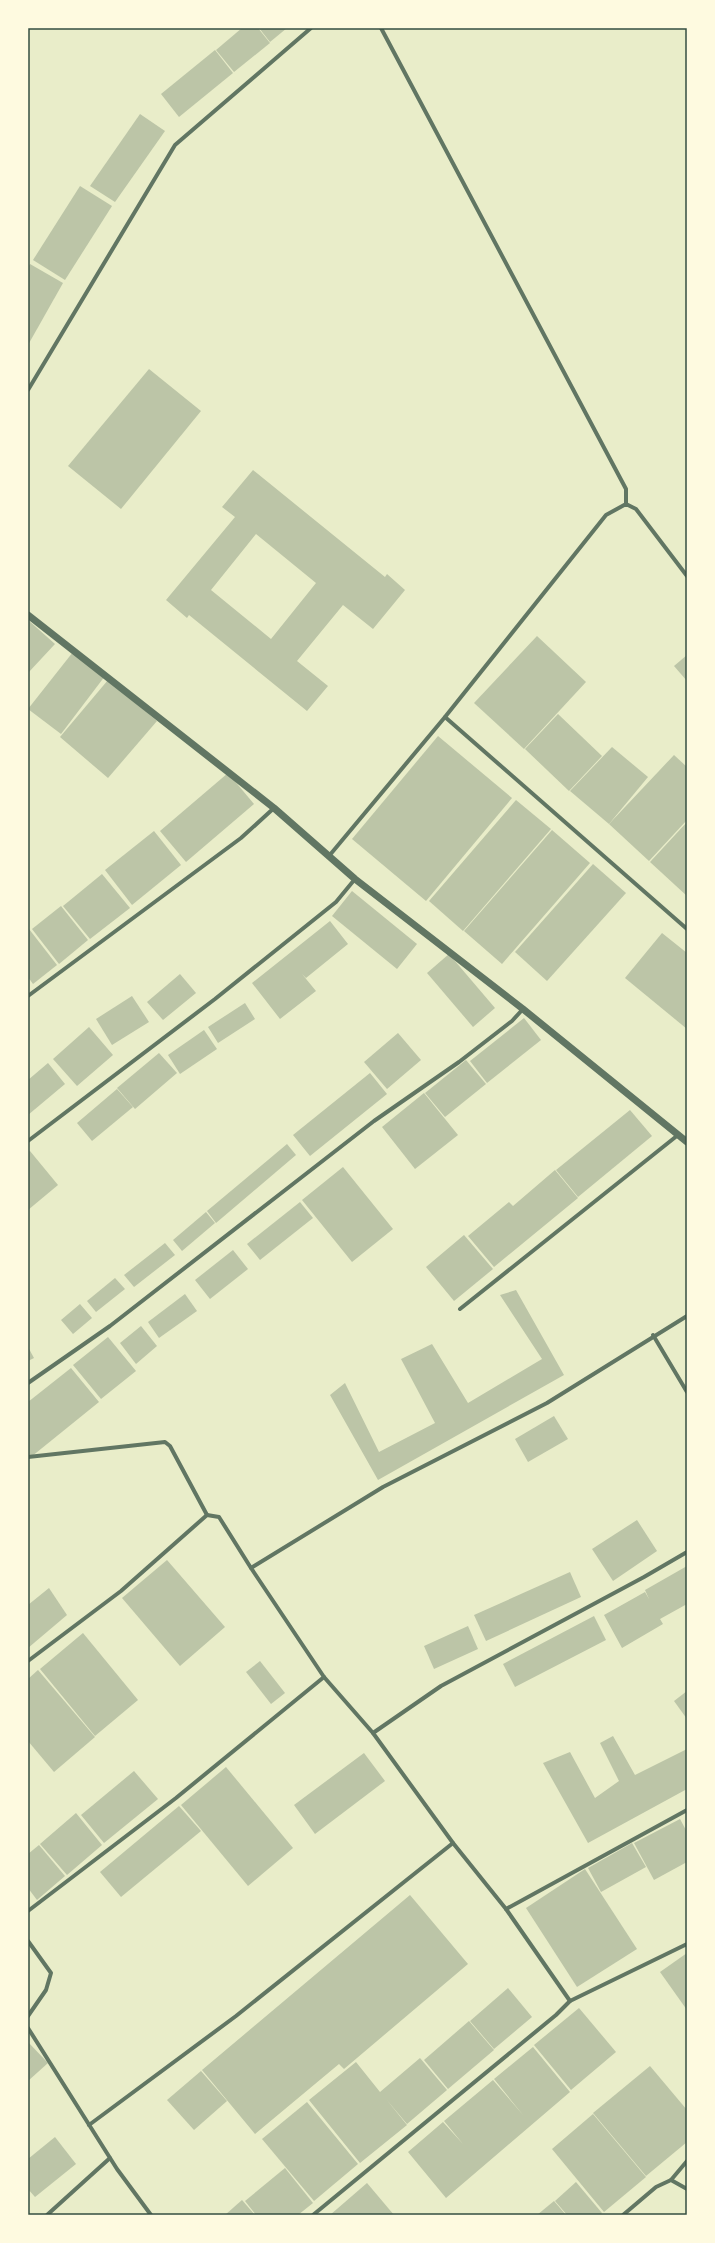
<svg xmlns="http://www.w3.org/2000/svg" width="715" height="2243" font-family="Rubik,sans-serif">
	<rect width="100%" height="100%" fill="#e9edc9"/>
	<!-- building -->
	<g fill="#bcc5a7" fill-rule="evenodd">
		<path d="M242,28H258L270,43L234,72L216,50Z"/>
		<path d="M259,28H287L270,42Z"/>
		<path d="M215,50L233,73L179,117L161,94Z"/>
		<path d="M140,114L165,131L115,202L90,186Z"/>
		<path d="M80,186L112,206L65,280L33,260Z"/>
		<path d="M30,264L63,283L28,345V268Z"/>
		<path d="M149,369L201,411L121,509L68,466Z"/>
		<path d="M253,470L385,577L387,574L405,590L373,629L343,605L297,661L328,686L307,711L189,615L187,618L166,600L235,517L222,507ZM256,534L316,583L271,639L211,590Z"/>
		<path d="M28,620L55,644L28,673Z"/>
		<path d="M537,636L586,682L524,749L474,703Z"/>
		<path d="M73,652L105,676L61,734L28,709Z"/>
		<path d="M687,655V681L674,666Z"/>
		<path d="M108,680L157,721L108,778L60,737Z"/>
		<path d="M558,714L602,756L569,791L525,749Z"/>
		<path d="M438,736L512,798L426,901L352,839Z"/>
		<path d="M612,747L648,777L609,824L570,791Z"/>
		<path d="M674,755L687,767V820L649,861L609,824Z"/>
		<path d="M228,773L254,804L186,862L160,831Z"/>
		<path d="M516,800L551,829L463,931L429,901Z"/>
		<path d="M687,822V896L650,862Z"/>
		<path d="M552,830L590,863L502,964L464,931Z"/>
		<path d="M154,831L181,865L132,905L105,870Z"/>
		<path d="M593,864L626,893L547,981L515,952Z"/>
		<path d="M102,874L130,908L90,939L63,906Z"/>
		<path d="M352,891L417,944L397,969L332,916Z"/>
		<path d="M61,906L88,940L59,964L32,929Z"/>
		<path d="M330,921L348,944L306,978L302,974L316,991L280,1019L252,983Z"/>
		<path d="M29,929L57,965L33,984L28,977Z"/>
		<path d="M662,933L687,953V1029L625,978Z"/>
		<path d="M449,954L495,1008L473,1027L427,973Z"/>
		<path d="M180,974L196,993L163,1020L147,1002Z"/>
		<path d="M132,996L149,1022L112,1045L96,1019Z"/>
		<path d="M245,1003L255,1019L218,1043L208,1027Z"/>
		<path d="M524,1018L541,1040L487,1083L470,1061Z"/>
		<path d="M89,1027L113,1055L77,1086L53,1059Z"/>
		<path d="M204,1030L217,1049L180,1074L168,1055Z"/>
		<path d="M398,1033L421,1060L387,1089L364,1062Z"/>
		<path d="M159,1053L177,1073L135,1109L117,1088Z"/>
		<path d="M466,1060L486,1084L445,1117L425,1093Z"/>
		<path d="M48,1063L65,1084L28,1115V1080Z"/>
		<path d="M370,1073L387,1094L310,1156L293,1135Z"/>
		<path d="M117,1089L133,1107L92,1141L77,1123Z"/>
		<path d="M424,1093L458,1135L415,1169L382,1127Z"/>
		<path d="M630,1110L652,1136L578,1197L556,1170Z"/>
		<path d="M287,1144L296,1155L216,1223L207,1211Z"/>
		<path d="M30,1151L58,1185L28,1210V1152Z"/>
		<path d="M343,1167L393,1229L352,1262L302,1200Z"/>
		<path d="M555,1170L578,1198L494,1267L468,1236L509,1202L513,1206Z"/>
		<path d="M300,1202L313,1218L260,1260L247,1244Z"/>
		<path d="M206,1212L215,1223L182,1251L173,1240Z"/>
		<path d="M464,1235L493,1269L454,1301L426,1267Z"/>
		<path d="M165,1243L175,1255L134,1287L124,1275Z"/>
		<path d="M233,1250L248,1269L210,1299L195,1280Z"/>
		<path d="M115,1278L125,1289L96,1312L87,1301Z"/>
		<path d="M516,1290L564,1375L378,1480L330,1395L345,1383L379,1452L435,1423L401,1359L432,1344L468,1403L542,1359L500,1295Z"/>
		<path d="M185,1294L197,1311L159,1338L148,1322Z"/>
		<path d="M80,1304L92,1318L73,1334L61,1320Z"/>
		<path d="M141,1326L157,1346L136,1364L120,1343Z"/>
		<path d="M108,1337L136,1371L101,1399L73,1365Z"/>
		<path d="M28,1347L34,1358L28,1361Z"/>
		<path d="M71,1368L99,1402L31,1457L28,1453V1402Z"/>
		<path d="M554,1416L568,1439L528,1462L515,1439Z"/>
		<path d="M637,1520L657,1551L613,1581L592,1549Z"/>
		<path d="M167,1560L225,1627L180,1666L122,1598Z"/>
		<path d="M687,1566V1604L660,1619L663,1624L622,1648L604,1615L645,1592L649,1599L645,1590Z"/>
		<path d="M570,1572L581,1597L486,1641L474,1615Z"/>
		<path d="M49,1588L67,1615L28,1648V1605Z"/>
		<path d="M594,1616L606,1640L515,1687L503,1664Z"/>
		<path d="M468,1626L478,1649L434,1669L424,1646Z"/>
		<path d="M83,1633L138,1700L95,1736L40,1669Z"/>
		<path d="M260,1661L285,1693L271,1704L246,1672Z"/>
		<path d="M38,1670L95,1737L54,1772L28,1741V1679Z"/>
		<path d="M687,1691V1719L674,1701Z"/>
		<path d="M613,1736L635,1775L687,1749V1789L588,1843L543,1763L570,1752L595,1798L619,1781L600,1743Z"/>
		<path d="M364,1753L385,1781L315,1834L294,1805Z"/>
		<path d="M226,1767L293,1848L248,1886L181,1805Z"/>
		<path d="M134,1771L158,1799L104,1843L81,1815Z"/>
		<path d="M179,1806L201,1831L121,1897L100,1872Z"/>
		<path d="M76,1813L102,1845L67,1875L40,1844Z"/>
		<path d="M680,1819L687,1832V1862L654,1880L634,1843Z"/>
		<path d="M632,1843L646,1867L601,1892L588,1868Z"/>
		<path d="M39,1845L65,1876L37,1900L28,1888V1854Z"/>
		<path d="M585,1869L637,1949L577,1987L526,1908Z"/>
		<path d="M410,1895L468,1964L344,2069L339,2064L255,2134L202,2070Z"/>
		<path d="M687,1953V2010L660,1972Z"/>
		<path d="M508,1988L532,2017L494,2049L470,2021Z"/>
		<path d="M579,2008L616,2052L571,2090L534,2045Z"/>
		<path d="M469,2021L494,2050L448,2089L424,2060Z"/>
		<path d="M28,2042L48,2063L28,2081Z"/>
		<path d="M533,2047L570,2092L446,2198L408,2152L443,2122L463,2144L444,2121L493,2080L523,2115L494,2079Z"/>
		<path d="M420,2058L447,2090L407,2124L386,2099L407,2125L360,2163L309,2100L356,2062L380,2092Z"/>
		<path d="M650,2066L687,2110V2142L646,2176L593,2113Z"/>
		<path d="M201,2071L227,2101L194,2130L167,2100Z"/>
		<path d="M307,2102L358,2164L314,2201L262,2139Z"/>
		<path d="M593,2114L646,2177L604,2212L552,2149Z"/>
		<path d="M55,2137L76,2164L35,2197L28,2189V2159Z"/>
		<path d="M285,2168L313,2203L298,2215H256L245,2201Z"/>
		<path d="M576,2182L602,2213L600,2215H567L555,2201Z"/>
		<path d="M367,2183L394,2215H330Z"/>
		<path d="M242,2200L255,2215H225Z"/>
		<path d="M554,2201L566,2215H537Z"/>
	</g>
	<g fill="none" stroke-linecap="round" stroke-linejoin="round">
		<!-- minor -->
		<g stroke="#617663" stroke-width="4">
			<path d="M381,28L626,489V504"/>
			<path d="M28,390L175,145L311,28"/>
			<path d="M445,717L687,929"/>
			<path d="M329,856L445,717L606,515L626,504L636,509L687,576"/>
			<path d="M28,996L241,838L274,808"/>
			<path d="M28,1141L215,999L336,902L355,879"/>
			<path d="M460,1309L678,1135"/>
			<path d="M653,1335L687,1392"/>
			<path d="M28,1383L110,1326L374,1121L459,1062L512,1021L523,1009"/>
			<path d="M28,1457L165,1442L170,1446L207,1515"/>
			<path d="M251,1568L324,1677L373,1733"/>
			<path d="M28,1661L121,1591L207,1515L219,1517L251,1568L383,1487L547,1403L687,1316"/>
			<path d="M506,1909L453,1843L373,1733L441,1686L644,1577L687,1552"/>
			<path d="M28,1911L176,1798L324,1677"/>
			<path d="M28,1941L51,1973L46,1990L28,2016"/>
			<path d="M570,2001L506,1909L687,1810"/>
			<path d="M28,2028L117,2169L151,2215"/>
			<path d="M89,2125L236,2016L453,1843"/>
			<path d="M671,2180L687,2161"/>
			<path d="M47,2215L110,2158"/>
			<path d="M313,2215L556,2015L570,2001L687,1944"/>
			<path d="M623,2215L656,2187L671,2180L687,2189"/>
		</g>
		<!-- tertiary -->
		<path stroke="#617663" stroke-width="7" d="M28,615L274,808L355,879L523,1009L687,1142"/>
	</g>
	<!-- border -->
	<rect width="715" height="2243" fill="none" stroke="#fefae0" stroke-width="58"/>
	<rect x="29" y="29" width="657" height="2185" fill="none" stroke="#344e41" stroke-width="1.5"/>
</svg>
